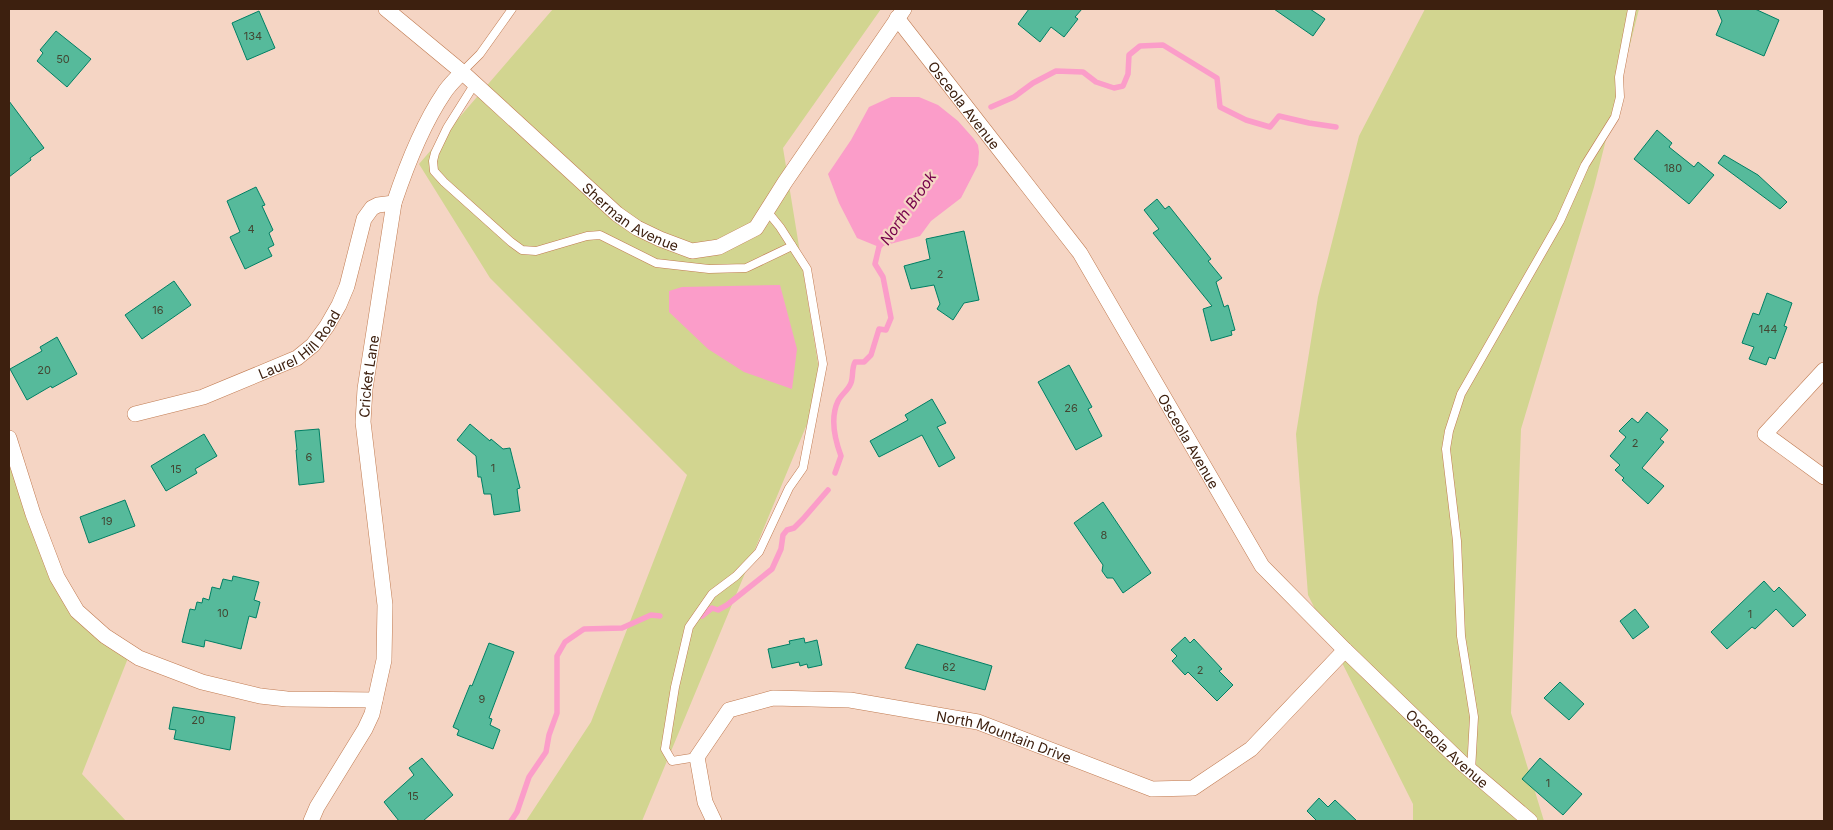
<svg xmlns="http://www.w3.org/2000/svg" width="1833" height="830" font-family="Inter,sans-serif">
	<rect width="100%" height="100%" fill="#f5d5c4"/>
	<!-- green -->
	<g fill="#d2d590">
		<path d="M553,9H881L783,148L822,388L642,821H526L591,722L687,475L490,278L419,164Z"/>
		<path d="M1425,9H1639L1594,187L1521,429L1511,713L1544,821H1413V804L1308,595L1296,434L1318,297L1359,136Z"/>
		<path d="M9,442L77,611L130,653L82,774L126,821H9Z"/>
	</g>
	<!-- water -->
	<g fill="#fb9dc9">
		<path d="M891,97H919L938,105L958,121L974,139L978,145L979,152L978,165L961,198L931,221L920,236L879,247L857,238L839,203L828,174L851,140L869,107Z"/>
		<path d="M780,285L797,349L792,389L744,372L708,349L669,312V291L682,287Z"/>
	</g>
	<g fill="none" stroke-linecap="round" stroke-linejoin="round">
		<!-- stream -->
		<g stroke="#fb9dc9" stroke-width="5.5">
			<path d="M991,107L1014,97L1033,83L1056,71L1083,72L1096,82L1114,88L1123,86L1128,74L1129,55L1140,46L1163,45L1217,78L1220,107L1246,120L1270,127L1279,116L1309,123L1336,127"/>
			<path d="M835,473L841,456C835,440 830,418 838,401C841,395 847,391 850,385C854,379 851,369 855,362H864L871,355L879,329L886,330L891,318L883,277L875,264L879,247L884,241"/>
			<path d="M702,616L712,608L718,610L727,605L772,569L781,549L783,535L787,530L794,528L803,519L828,490"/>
			<path d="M511,821L517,812L529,777L546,752L549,735L557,713V656L565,642L584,629L622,628L651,615L660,616"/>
		</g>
	</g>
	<!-- building -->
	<g fill="#56ba9b" stroke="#007f64">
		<path d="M1029,9H1082L1075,17L1078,19L1064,37L1051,27L1040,42L1018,24Z"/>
		<path d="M1274,9H1310L1325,19L1313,36Z"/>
		<path d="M1717,9H1755L1779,20L1764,56L1716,35L1722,21Z"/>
		<path d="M259,11L275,48L247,60L232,23Z"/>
		<path d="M56,31L91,59L67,87L37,61L43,53L40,50Z"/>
		<path d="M9,101L44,148L30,158L31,160L9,177Z"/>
		<path d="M1657,130L1672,143L1669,147L1694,167L1698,162L1714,175L1689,204L1634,159Z"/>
		<path d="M1724,155L1758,175L1787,202L1780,209L1718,163Z"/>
		<path d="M256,187L265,205L262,206L273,230L269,233L274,245L268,248L272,256L245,269L230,237L240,232L227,201Z"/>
		<path d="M1157,199L1165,209L1169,206L1211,259L1208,261L1222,278L1216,282L1224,307L1228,305L1235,330L1231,331L1232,335L1211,341L1203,309L1212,306L1153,233L1159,229L1144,210Z"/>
		<path d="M964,231L979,300L964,303L953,320L937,309L940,304L934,285L911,289L904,266L930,259L926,239Z"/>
		<path d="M174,281L191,305L142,339L125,315Z"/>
		<path d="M1767,293L1792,303L1784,326L1787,327L1775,359L1769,357L1766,365L1749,359L1754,347L1742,343L1753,313L1759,315Z"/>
		<path d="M57,337L77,374L52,388L51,386L27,400L10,369L42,351L40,347Z"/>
		<path d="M1069,365L1092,407L1088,409L1102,436L1076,450L1038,382Z"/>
		<path d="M932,399L946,423L937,427L955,458L939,467L922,435L879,457L870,441L908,420L905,415Z"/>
		<path d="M1647,412L1668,430L1660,439L1664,442L1642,468L1664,486L1648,504L1622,480L1624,478L1615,470L1620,465L1610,456L1626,437L1619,431L1632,418L1638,423Z"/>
		<path d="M470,424L490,441L491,439L503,449L510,448L520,488L517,489L520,511L494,515L491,494H484L481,477H478L476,456L457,440Z"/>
		<path d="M319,429L324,482L299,485L296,450H297L295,431Z"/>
		<path d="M204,434L217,456L195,469L197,473L166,491L151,466Z"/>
		<path d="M125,500L135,526L89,543L80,517Z"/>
		<path d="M1103,502L1151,573L1123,593L1113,578H1107L1102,571L1103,565L1074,523Z"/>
		<path d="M233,576L259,582L254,600L260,602L256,618L249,616L241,649L205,640L204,647L182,642L190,609L195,610L197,602L202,603L203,598L209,600L212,587L220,589L223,579L232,581Z"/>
		<path d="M1764,581L1774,592L1779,587L1806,615L1793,627L1776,609L1755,629L1752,627L1727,649L1711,632Z"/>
		<path d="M1635,609L1649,627L1633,639L1620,621Z"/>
		<path d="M1185,637L1190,643L1194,639L1222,669L1219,671L1233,685L1217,701L1188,672L1185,675L1172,661L1177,656L1171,650Z"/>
		<path d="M804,638L805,643L817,640L822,665L808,668L807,664L800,666L799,662L772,668L768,649L790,644L789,641Z"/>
		<path d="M489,643L514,652L489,718L492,719L490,725L500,730L493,749L457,735L459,730L453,727L470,685L472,686Z"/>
		<path d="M917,644L992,666L985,690L905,668Z"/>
		<path d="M1560,682L1584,704L1569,720L1544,698Z"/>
		<path d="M173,707L235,717L230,750L174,739L176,730L169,729Z"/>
		<path d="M422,758L453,795L423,821H399L384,802L414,775L409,768Z"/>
		<path d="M1540,758L1582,794L1563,815L1522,779Z"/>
		<path d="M1319,798L1328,807L1335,800L1357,821H1314L1316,820L1307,811Z"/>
	</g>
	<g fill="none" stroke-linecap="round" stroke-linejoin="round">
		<defs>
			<g id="service">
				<path d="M462,72L480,54L512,9"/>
				<path d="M474,85L447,128L435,153L433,161L434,171L444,182L511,242L522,250L536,251L587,236L600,235L656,263L709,269L746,268L792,246"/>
				<path d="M697,757L672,761L665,749L675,687L689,627L712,594L736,576L759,552L789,488L803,468L823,364L807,269L780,227L767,211"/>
				<path d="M1471,771L1474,717L1461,636L1457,541L1446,449L1449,431L1461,394L1560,221L1585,165L1615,117L1620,97L1619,77L1632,9"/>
			</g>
			<g id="minor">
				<path id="s1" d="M386,9L462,72L617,214L637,228L660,239L692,251L719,247L756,228L785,182L904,9"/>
				<path id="s2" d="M897,18L1080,253L1262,566L1345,650L1463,764L1530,821"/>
				<path d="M1824,370L1765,434L1824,477"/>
				<path id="s3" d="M135,414L203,397L297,358L313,345L327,326L339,305L347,286L364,219L372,208L378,205L394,203"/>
				<path d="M9,438L33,514L57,577L77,611L105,636L139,658L202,682L260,696L287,699L375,700"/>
				<path id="s4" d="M311,821L317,807L365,729L372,714L384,660L385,605L363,422L365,389L394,203C406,167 423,124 444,93C449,85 456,79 462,72"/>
				<path id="s5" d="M714,821L705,802L697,757L729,710L773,698L850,700L978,722L1152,789L1193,788L1251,749L1345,650"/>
			</g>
		</defs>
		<!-- service casing -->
		<use href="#service" stroke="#c07a50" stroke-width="9"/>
		<!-- minor casing -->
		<use href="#minor" stroke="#c07a50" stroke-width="16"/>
		<!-- service -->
		<use href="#service" stroke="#fff" stroke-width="8"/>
		<!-- minor -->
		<use href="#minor" stroke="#fff" stroke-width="15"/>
	</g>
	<g text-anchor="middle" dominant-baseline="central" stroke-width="4.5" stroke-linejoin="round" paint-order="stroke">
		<!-- number labels -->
		<g font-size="11" fill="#434632">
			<text x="253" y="36">134</text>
			<text x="63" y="59">50</text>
			<text x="1673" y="168">180</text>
			<text x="251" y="229">4</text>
			<text x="940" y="274">2</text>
			<text x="158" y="310">16</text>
			<text x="1768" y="329">144</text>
			<text x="44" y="370">20</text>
			<text x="1071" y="408">26</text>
			<text x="1635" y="443">2</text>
			<text x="309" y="457">6</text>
			<text x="493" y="468">1</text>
			<text x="176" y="469">15</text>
			<text x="107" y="521">19</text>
			<text x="1104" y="535">8</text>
			<text x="223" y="613">10</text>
			<text x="1750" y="614">1</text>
			<text x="949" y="667">62</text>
			<text x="1200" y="670">2</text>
			<text x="482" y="699">9</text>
			<text x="198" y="720">20</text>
			<text x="1548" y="783">1</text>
			<text x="413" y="796">15</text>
		</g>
		<!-- street labels -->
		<g font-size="14" fill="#3d200f" stroke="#f5d5c4">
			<text stroke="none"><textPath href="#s2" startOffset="110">Osceola Avenue</textPath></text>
			<text stroke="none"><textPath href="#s1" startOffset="322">Sherman Avenue</textPath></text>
			<text stroke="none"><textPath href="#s3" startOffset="182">Laurel Hill Road</textPath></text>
			<text stroke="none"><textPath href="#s4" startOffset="464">Cricket Lane</textPath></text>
			<text stroke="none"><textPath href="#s2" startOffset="515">Osceola Avenue</textPath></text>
			<text stroke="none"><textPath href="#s5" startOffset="405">North Mountain Drive</textPath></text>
			<text stroke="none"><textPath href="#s2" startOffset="920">Osceola Avenue</textPath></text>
		</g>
		<!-- water labels -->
		<g font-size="15" font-style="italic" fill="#75014a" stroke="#f5d5c4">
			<text transform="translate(908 208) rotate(-55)">North Brook</text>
		</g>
	</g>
	<!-- border -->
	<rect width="1833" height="830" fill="none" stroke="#3d200f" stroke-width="20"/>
</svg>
